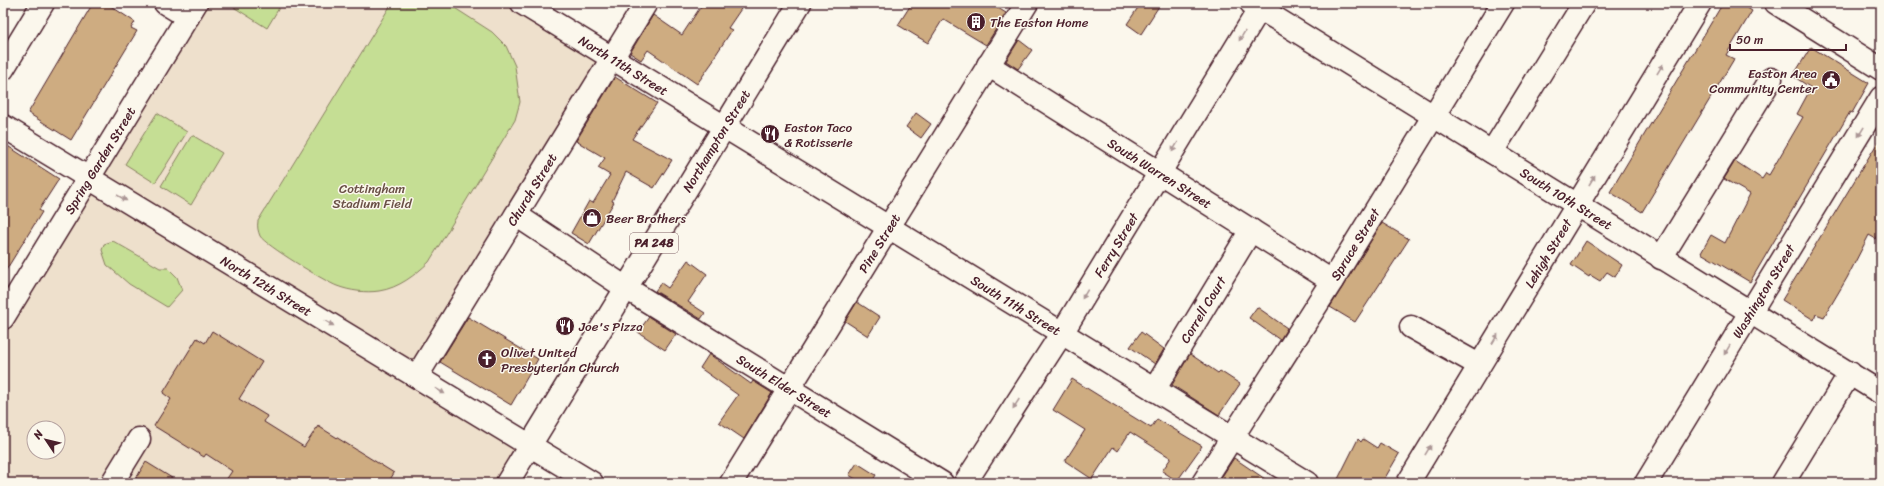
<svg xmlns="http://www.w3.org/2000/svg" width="1884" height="486" font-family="Sriracha,sans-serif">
	<rect width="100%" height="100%" fill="#fbf7ec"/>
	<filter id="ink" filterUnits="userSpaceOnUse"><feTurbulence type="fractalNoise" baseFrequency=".025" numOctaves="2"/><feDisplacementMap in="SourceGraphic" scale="8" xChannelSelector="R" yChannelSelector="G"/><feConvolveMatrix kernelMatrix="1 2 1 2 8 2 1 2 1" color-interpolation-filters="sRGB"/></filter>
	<g filter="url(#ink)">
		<!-- built -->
		<path fill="#eee0cc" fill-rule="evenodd" d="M204,3H518L607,57L415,376L521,440L494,483H14L3,476V336ZM34,428H58V452H34Z"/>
		<!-- green -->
		<g fill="#c5de94" stroke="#887e60">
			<path d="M227,3H282L267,28Z"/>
			<path d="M392,3H447L492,32L506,46L515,66L520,102L515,120L429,262C415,275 399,288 379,291C366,293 350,291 337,286C326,282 265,245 260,236C258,231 257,227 258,221Z"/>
			<path d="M157,113L187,132L155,183L125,164Z"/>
			<path d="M192,135L222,153L191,205L161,186Z"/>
			<path d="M113,241L160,268H168L177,277L182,290L167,307L129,284L107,265L102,250L104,244Z"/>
		</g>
		<!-- building -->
		<g fill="#ceac81" stroke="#4a1f2b">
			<path d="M93,3H106L135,22L131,28L137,31L71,140L28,113Z"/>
			<path d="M703,3H745L728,28L732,30L713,59L714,60L697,84L648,50L641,60L630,53L653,15L682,35Z"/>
			<path d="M912,3H990L1006,13L986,45L943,19L928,43L898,25Z"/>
			<path d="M1141,3H1161L1141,34L1127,24Z"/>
			<path d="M1723,3H1740L1752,11L1726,55L1734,59L1642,212L1610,192Z"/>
			<path d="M1019,40L1032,50L1018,69L1006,61Z"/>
			<path d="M1811,47L1869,83L1852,113L1850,112L1750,282L1701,253L1711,235L1725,243L1750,194L1724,179L1735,161L1762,179L1766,173L1769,175L1803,117L1797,114L1811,88L1793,76Z"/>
			<path d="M615,77L657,103L632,139L672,160L654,188L626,172L612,201L614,202L589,244L571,233L589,201L593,203L610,175L598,168L605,158L576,141Z"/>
			<path d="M916,113L931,124L921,138L906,127Z"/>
			<path d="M1881,137V229L1876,239L1869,235L1847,278L1824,317L1816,314L1814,320L1782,300Z"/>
			<path d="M3,143L59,179L39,210L42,212L3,275Z"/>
			<path d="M1382,223L1409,239L1355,322L1330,307Z"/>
			<path d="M1586,241L1622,265L1615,277L1607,272L1600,281L1590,275L1589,277L1571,265Z"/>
			<path d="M688,260L707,274L688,302L705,313L701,319L655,291L661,283L668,288Z"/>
			<path d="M857,302L880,317L868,336L845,321Z"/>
			<path d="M1257,307L1287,328L1280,340L1249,318Z"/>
			<path d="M468,317L538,359L511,405L440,362Z"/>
			<path d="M649,317L676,334L665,350L638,332Z"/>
			<path d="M212,331L262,362L239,399L267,416L264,422L304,447L318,426L394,473L388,483H224L232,471L206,454L204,457L154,426L171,399L163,393L197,338L205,343Z"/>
			<path d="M1141,332L1164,349L1155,364L1130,347Z"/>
			<path d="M709,354L751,384L753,381L772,393L744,439L719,422L738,395L700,368Z"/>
			<path d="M1190,354L1218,373L1220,371L1240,384L1219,415L1172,385Z"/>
			<path d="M1072,379L1151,428L1157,419L1202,446L1177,481L1162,471L1171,458L1130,432L1118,451L1113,447L1092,479L1065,461L1085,430L1053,410Z"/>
			<path d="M1358,439L1361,442L1363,439L1377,448L1380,443L1399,454L1382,483H1336Z"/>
			<path d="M1234,458L1271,483H1222L1219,481Z"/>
			<path d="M146,462L180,483H133Z"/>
			<path d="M857,463L876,475L871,483H862L849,475Z"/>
		</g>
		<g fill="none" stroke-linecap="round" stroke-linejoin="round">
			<defs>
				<g id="minor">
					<path d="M165,3L188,17"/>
					<path id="s1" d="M522,3L1307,483"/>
					<path id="s2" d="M1251,3L1881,393"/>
					<path d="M1776,3L1881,69"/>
					<path id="s3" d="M988,65L1332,281"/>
					<path d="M3,69L43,3"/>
					<path id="s4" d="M3,126L592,483"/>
					<path d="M1492,152L1584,3"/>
					<path id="s5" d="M516,215L626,288L942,483"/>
					<path d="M1661,258L1771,79"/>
					<path id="s6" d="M3,318L196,3"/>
					<path d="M1411,327L1479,365"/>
					<path id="s7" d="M417,376L646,3"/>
					<path id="s8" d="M1154,390L1251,230"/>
					<path d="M112,483L139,439"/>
					<path id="s9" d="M731,483L1027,3"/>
					<path id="s10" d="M965,483L1062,333L1263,3"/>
					<path id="s11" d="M1203,483L1332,281L1503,3"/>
					<path id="s12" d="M1408,483L1700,3"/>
					<path d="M1783,483L1850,373"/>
				</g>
				<g id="major">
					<path id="s13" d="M507,483L800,3"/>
					<path id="s14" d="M1646,483L1881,98"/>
				</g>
			</defs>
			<!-- minor casing -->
			<use href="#minor" stroke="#4a1f2b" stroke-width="25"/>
			<!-- major casing -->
			<use href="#major" stroke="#4a1f2b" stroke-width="25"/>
			<!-- minor -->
			<use href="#minor" stroke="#fbf7ec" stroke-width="22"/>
			<!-- major -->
			<use href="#major" stroke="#fbf7ec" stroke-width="22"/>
		</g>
		<!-- one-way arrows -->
		<defs><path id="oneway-solid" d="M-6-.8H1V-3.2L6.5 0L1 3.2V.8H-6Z"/></defs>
		<g fill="#ab9695">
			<use href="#oneway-solid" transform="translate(1242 36) rotate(121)"/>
			<use href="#oneway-solid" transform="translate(1660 69) rotate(-59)"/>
			<use href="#oneway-solid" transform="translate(1861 132) rotate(121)"/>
			<use href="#oneway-solid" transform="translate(1175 147) rotate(121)"/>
			<use href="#oneway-solid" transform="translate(1592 180) rotate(-59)"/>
			<use href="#oneway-solid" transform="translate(122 198) rotate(31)"/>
			<use href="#oneway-solid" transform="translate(1085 294) rotate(121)"/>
			<use href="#oneway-solid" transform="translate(329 323) rotate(31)"/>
			<use href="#oneway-solid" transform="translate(1495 339) rotate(-59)"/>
			<use href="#oneway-solid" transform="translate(1727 350) rotate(121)"/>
			<use href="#oneway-solid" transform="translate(440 391) rotate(31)"/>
			<use href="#oneway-solid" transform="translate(1016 404) rotate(123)"/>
			<use href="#oneway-solid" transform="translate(1428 450) rotate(-59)"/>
		</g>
	</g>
	<!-- icons -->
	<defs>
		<symbol id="building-disc" viewBox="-11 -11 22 22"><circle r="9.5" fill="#4a1f2b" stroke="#fbf7ec"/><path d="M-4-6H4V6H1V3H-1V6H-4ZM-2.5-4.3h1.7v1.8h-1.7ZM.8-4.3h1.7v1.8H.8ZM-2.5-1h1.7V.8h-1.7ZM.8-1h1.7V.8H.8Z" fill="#fff"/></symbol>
		<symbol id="civic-disc" viewBox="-11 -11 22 22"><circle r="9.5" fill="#4a1f2b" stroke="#fbf7ec"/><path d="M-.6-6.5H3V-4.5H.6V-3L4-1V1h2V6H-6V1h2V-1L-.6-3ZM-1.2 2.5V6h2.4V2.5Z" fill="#fff"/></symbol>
		<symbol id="restaurant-disc" viewBox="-11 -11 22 22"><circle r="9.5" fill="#4a1f2b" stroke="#fbf7ec"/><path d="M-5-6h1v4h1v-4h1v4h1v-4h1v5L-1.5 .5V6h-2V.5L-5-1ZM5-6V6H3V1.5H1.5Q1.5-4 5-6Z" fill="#fff"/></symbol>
		<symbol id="shop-disc" viewBox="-11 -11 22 22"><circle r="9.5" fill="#4a1f2b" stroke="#fbf7ec"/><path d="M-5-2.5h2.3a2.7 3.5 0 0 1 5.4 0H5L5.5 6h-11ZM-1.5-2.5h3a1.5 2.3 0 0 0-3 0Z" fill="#fff"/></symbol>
		<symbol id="church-disc" viewBox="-11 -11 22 22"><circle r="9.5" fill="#4a1f2b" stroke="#fbf7ec"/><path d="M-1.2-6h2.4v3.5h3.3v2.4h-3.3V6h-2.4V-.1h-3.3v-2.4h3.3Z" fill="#fff"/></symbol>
	</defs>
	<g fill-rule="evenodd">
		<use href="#building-disc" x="965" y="11" width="22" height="22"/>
		<use href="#civic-disc" x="1820" y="69" width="22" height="22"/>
		<use href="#restaurant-disc" x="759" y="123" width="22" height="22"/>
		<use href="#shop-disc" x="581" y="207" width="22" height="22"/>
		<use href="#restaurant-disc" x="554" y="315" width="22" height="22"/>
		<use href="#church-disc" x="476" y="348" width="22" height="22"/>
	</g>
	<g text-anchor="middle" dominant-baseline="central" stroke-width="3" stroke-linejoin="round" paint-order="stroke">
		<!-- shield labels -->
		<rect fill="#fbf7ec" stroke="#7f6065" stroke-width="1" x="630" y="233" width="48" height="20" rx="3"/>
		<g font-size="12" font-weight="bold" fill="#4a1f2b">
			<text x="654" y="243">PA 248</text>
		</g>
		<!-- poi labels -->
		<g font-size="13" fill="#4a1f2b" stroke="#fbf7ec" text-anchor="start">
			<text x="990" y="22">The Easton Home</text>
			<text x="1817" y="73" text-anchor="end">Easton Area<tspan x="1817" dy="15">Community Center</tspan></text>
			<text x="784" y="127">Easton Taco<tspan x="784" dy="15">&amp; Rotisserie</tspan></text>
			<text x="606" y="218">Beer Brothers</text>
			<text x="579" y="326">Joe's Pizza</text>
			<text x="501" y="352">Olivet United<tspan x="501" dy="15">Presbyterian Church</tspan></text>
		</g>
		<!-- street labels -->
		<g font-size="13" fill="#4a1f2b" stroke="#fbf7ec">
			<text stroke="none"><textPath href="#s1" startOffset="119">North 11th Street</textPath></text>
			<text stroke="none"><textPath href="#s13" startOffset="401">Northampton Street</textPath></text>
			<text stroke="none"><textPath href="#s6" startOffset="185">Spring Garden Street</textPath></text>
			<text stroke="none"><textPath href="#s3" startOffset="203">South Warren Street</textPath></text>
			<text stroke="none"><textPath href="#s7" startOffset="219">Church Street</textPath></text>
			<text stroke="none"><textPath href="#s2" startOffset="371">South 10th Street</textPath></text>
			<text stroke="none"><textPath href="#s9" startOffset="282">Pine Street</textPath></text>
			<text stroke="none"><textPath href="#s10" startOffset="282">Ferry Street</textPath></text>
			<text stroke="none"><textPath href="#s11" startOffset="283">Spruce Street</textPath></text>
			<text stroke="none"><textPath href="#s12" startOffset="269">Lehigh Street</textPath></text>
			<text stroke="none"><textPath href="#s4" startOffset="308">North 12th Street</textPath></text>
			<text stroke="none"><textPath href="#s14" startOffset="225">Washington Street</textPath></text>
			<text stroke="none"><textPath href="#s1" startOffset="579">South 11th Street</textPath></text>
			<text stroke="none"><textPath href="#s8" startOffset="94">Correll Court</textPath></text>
			<text stroke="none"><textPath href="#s5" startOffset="318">South Elder Street</textPath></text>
		</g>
		<!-- park labels -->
		<g font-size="13" fill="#694f45" stroke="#fbf7ec">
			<text x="372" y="188">Cottingham<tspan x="372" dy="15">Stadium Field</tspan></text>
		</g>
	</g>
	<!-- margin -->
	<rect width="1884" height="486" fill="none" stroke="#fbf7ec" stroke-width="16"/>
	<rect x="8" y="8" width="1868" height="470" fill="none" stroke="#4a1f2b" stroke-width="1.5" filter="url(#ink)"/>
	<!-- north arrow -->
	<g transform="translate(46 440) rotate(305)"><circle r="19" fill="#fbf7ec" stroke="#b4a19f"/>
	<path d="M0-3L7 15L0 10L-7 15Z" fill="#4a1f2b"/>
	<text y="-6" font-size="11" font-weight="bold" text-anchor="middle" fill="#4a1f2b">N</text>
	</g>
	<!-- scale -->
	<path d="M1730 44v6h116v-6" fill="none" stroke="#4a1f2b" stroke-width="2"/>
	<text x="1736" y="44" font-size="12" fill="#4a1f2b" stroke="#fbf7ec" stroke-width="3" paint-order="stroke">50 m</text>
</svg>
